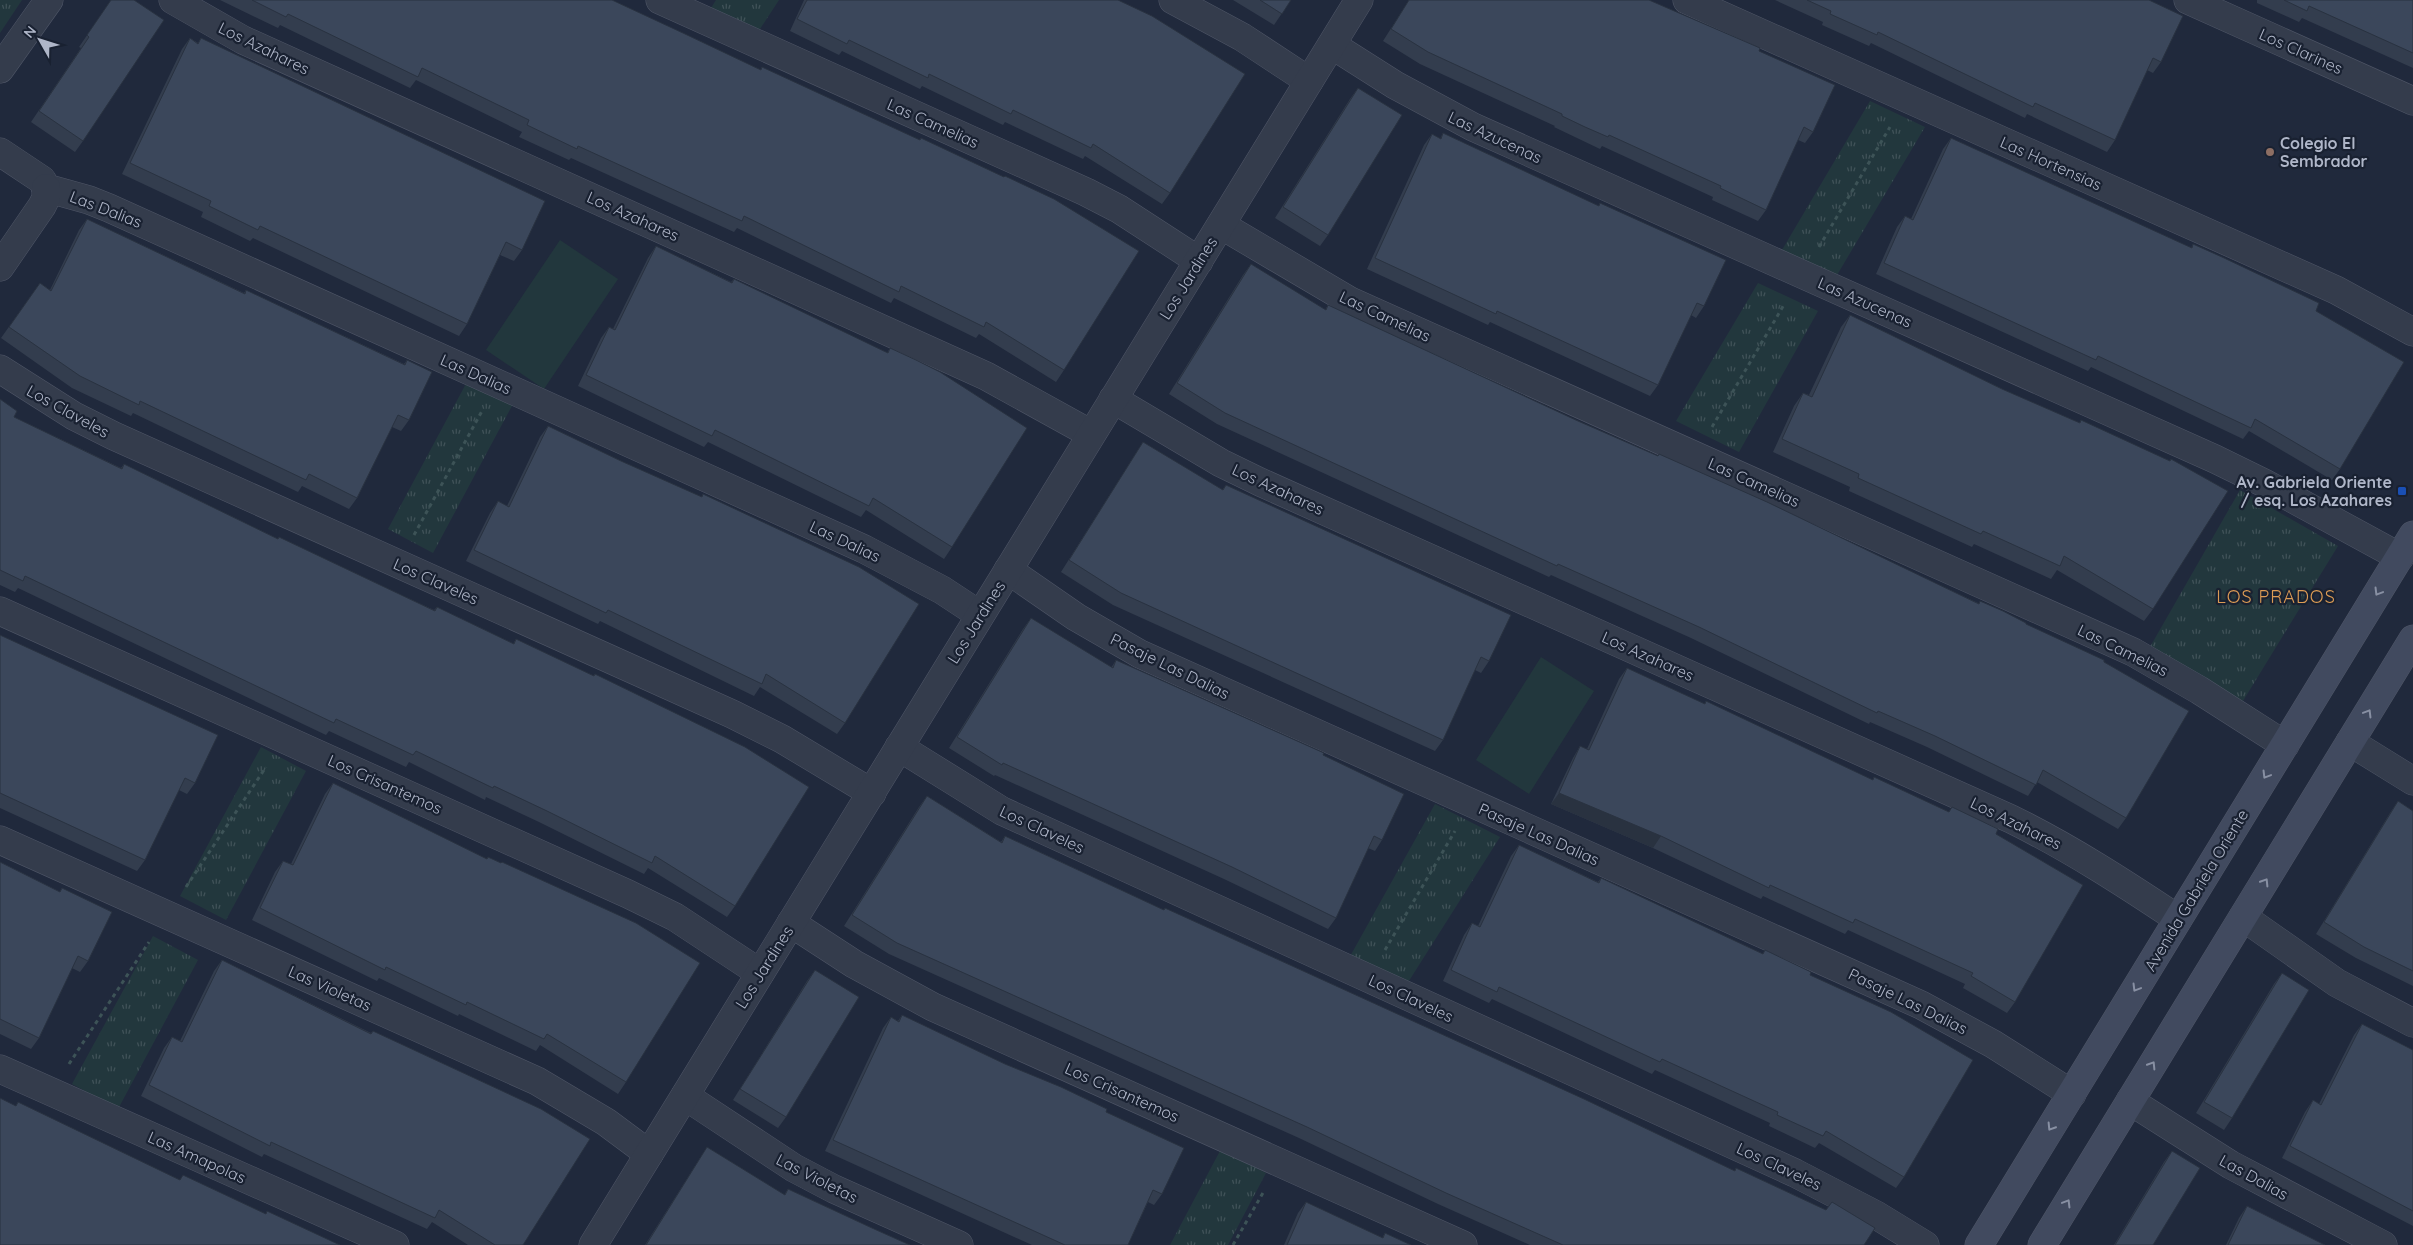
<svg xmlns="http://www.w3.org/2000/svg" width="2413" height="1245" font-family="Quicksand,sans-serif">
	<defs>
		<pattern id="grass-tufts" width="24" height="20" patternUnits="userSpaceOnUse" patternTransform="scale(1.25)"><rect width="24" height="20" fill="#22373d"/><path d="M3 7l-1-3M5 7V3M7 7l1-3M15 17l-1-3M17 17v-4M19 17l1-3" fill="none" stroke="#405258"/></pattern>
	</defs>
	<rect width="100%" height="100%" fill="#20293c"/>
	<!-- grass -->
	<g fill="url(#grass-tufts)">
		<path d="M0,0H22L0,33Z"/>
		<path d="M716,0H779L758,32L711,8Z"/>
		<path d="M1870,101L1925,127L1837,275L1782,250Z"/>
		<path d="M1758,283L1818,311L1739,452L1676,421Z"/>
		<path d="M468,380L513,404L433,553L388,529Z"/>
		<path d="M2240,490L2338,546L2243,701L2150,647Z"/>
		<path d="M261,747L306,771L226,920L180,896Z"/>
		<path d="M1435,804L1500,837L1407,984L1348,960Z"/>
		<path d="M153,936L198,960L118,1109L72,1084Z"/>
		<path d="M1221,1149L1266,1173L1228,1245H1170Z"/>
	</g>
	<!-- green -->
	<g fill="#22373d">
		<path d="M560,240L618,279L544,389L486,350Z"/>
		<path d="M1541,657L1594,691L1529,794L1476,760Z"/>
	</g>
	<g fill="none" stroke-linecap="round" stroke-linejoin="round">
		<defs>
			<g id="street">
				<path d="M173,0L243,40L986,376L1091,434"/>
				<path d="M660,0L1086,192L1119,209L1199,261"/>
				<path d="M1173,0L1242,37L1309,81"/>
				<path d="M1687,0L2336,290L2413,332"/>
				<path d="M2188,0L2413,101"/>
				<path d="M1332,45L1395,85L1473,127L2215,459L2264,483L2400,557"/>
				<path d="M0,69L49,0"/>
				<path d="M0,152L42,180L46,188L89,200L109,208L864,549L942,590L980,615"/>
				<path d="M1221,225L1350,301L2133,652L2199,690L2285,745"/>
				<path d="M0,267L42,206L46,198V188"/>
				<path d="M0,369L74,416L114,436L732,714L782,739L872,793"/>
				<path d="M1113,399L1221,463L1260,482L2011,819C2070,848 2124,883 2178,919"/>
				<path d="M1008,570L1076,617L1140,654L1921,1005L1993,1044L2072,1094"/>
				<path d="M0,611L628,894L675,917L760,973"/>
				<path d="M2350,742L2413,781"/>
				<path d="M899,747L1002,811L1795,1173L1876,1215L1925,1245"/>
				<path d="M0,840L537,1081L606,1122L649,1154"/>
				<path d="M2243,917L2337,983L2413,1023"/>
				<path d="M791,923L854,964L933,1007L1463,1245"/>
				<path d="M0,1069L395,1245"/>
				<path d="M685,1096L794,1168L834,1189L959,1245"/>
				<path d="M2130,1101L2231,1165L2383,1245"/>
				<path d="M593,1245L1359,0"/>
			</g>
			<g id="secondary">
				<path d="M1979,1245L2413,535"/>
				<path d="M2042,1245L2413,639"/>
			</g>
		</defs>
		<!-- street casing -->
		<use href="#street" stroke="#4f5667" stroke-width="29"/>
		<!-- secondary casing -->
		<use href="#secondary" stroke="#4f5667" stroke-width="29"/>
		<!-- path -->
		<g stroke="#3d5357" stroke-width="3" stroke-dasharray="4 4" stroke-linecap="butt">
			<path d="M1819,247L1890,127"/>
			<path d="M1712,427L1785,303"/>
			<path d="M414,535L482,411"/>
			<path d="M186,887L266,767"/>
			<path d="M1385,950L1455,831"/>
			<path d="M69,1064L149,942"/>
			<path d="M1233,1245L1264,1191"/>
		</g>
		<!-- street -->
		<use href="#street" stroke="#343c4c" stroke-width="28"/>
		<!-- secondary -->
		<use href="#secondary" stroke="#414a5f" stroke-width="28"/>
	</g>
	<!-- wall -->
	<g fill="#333d4e">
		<path d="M111,0L83,141L75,152L31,122L81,48L79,47Z"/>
		<path d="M220,0H612L760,70L762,67L1064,370L1056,382L979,334L976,338L894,298L891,303L737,228L734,232L571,158L569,160L519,137L522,132L416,80L410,88L280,25L278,28Z"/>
		<path d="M804,0H1118L1170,193L1162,204L1085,156L1083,159L1005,122L1003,125L922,86L920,89L842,51L839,55L790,31Z"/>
		<path d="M1233,0H1291L1274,25Z"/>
		<path d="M1409,0H1649L1759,51L1813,132L1805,143L1798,140L1766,210L1758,221L1712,200L1713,197L1602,146L1600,149L1554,127L1555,126L1420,64L1383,41Z"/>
		<path d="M1775,0H2149L2161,62L2153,73L2147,70L2115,140L2107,152L2027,114L2025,118L1871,43L1869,46L1822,25L1823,22Z"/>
		<path d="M2257,0H2413V68L2302,18L2299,22L2257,3Z"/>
		<path d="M190,38L198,43L201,38L522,250L514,261L500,255L467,324L459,336L253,238L250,241L201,217L203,212L122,174L182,49Z"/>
		<path d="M1358,88L1328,235L1320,246L1275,218L1350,99Z"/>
		<path d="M1443,133L1598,206L1600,203L1704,306L1696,318L1691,315L1658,385L1650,396L1490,322L1488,325L1367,269L1424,145L1432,134L1440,139Z"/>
		<path d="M1951,138L2191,248L2193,244L2316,311L2340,469L2332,480L2249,431L2243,439L2091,367L2088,371L1876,274L1897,227L1905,216L1911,219L1943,149Z"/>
		<path d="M87,219L244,293L246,290L404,364L407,360L409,420L401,431L392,427L357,498L349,509L302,486L298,492L133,413L131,416L72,388L1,338L40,283L50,290L79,230Z"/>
		<path d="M656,246L731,282L734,279L887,353L890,348L952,547L944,559L866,510L861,517L708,442L704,447L578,386L601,338L609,327L613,329L648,258Z"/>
		<path d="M1251,264L1325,310L1328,305L1578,421L1658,456L1659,454L1978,603L2026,624L2104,662L2126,818L2118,829L2037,782L2028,796L1927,747L1870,722L1869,724L1691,638L1551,575L1549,577L1217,424L1169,394L1243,275Z"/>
		<path d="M1850,315L2002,389L2079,423L2081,420L2153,609L2144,621L2057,570L2051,579L1974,544L1972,547L1849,491L1850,487L1773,452L1794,406L1803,393L1809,395L1841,327Z"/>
		<path d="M0,399L14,417L121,468L124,464L278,539L434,610L437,607L513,644L516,639L593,676L595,674L735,906L727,917L648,868L644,874L539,822L486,797L485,800L409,762L406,767L329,731L326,735L18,588L15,592L0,585Z"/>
		<path d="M548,426L621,461L701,497L703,494L845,723L837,734L760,687L754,696L600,621L598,624L466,561L490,513L498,501L507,506L540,437Z"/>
		<path d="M1143,442L1222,490L1226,485L1489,661L1481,673L1475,670L1443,740L1435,751L1113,605L1061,572L1136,453Z"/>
		<path d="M1031,618L1111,668L1116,660L1323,755L1382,840L1375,851L1368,848L1336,918L1328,929L1224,879L995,775L994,776L949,748L1023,629Z"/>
		<path d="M0,635L195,783L187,794L179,790L145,860L137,871L0,808Z"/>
		<path d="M1627,668L1704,704L1706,701L1872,780L1874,777L1949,812L1952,807L1996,834L2015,1002L2007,1013L1963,988L1965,984L1848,930L1845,934L1763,896L1761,899L1653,848L1551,804L1573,758L1580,746L1587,749L1619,679Z"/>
		<path d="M333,783L626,1082L618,1094L540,1045L536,1051L459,1014L458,1016L379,978L377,981L252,920L275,872L283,861L291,864L325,794Z"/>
		<path d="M927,796L1001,842L1005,836L1164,910L1734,1171L1736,1168L1826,1210L1832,1202L1864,1245H1530L1438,1204L1299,1138L889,954L844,926L919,807Z"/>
		<path d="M2398,801L2413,811V986L2356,958L2316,934L2390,813Z"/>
		<path d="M1519,845L1598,882L1601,878L1763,954L1765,950L1810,975L1904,1177L1896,1188L1819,1143L1815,1148L1769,1126L1770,1123L1655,1070L1652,1074L1492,999L1489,1003L1443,981L1464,935L1472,923L1478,926L1511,856Z"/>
		<path d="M0,862L60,892L62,888L88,961L80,972L72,968L39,1038L31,1049L0,1034Z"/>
		<path d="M222,960L371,1033L373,1031L523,1245H468L432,1222L427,1229L264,1154L262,1157L141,1096L164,1048L172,1037L180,1041L214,971Z"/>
		<path d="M815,970L786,1117L778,1128L733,1100L807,981Z"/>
		<path d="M2282,973L2232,1118L2224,1130L2196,1113L2274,984Z"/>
		<path d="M902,1015L1106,1112L1162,1194L1154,1205L1148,1202L1128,1245H1032L825,1151L883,1028L891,1017L898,1021Z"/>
		<path d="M2362,1024L2413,1050V1226L2282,1158L2305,1112L2313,1100L2319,1104L2354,1035Z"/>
		<path d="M707,1147L784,1195L788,1189L872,1228L910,1245H645Z"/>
		<path d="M2172,1151L2153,1245H2114L2164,1162Z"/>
		<path d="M1306,1202L1382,1238L1385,1233L1411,1245H1284L1298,1213Z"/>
		<path d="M2247,1206L2325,1245H2226L2239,1218Z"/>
	</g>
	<!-- shaded-wall -->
	<path fill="#293240" d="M1559,793L1661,836L1653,848L1551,804Z"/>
	<!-- building -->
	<g fill="#3b475b" stroke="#293240">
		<path d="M111,0H134L164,20L83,141L39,111L89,37L87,35Z"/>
		<path d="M252,0H612L683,33L761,70L762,67L920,140L921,138L1004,177L1005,176L1054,199L1139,251L1064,370L986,322L984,327L901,286L899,292L744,216L742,221L578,146L577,149L527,125L529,120L422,68L418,77L288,14L286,17Z"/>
		<path d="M807,0H1118L1152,16L1245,74L1170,193L1093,144L1091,148L1013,110L1011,114L929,74L928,78L849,40L847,44L797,19Z"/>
		<path d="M1260,0H1291L1282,14Z"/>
		<path d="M1409,0H1649L1760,48L1759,51L1835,85L1813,132L1804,127L1766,210L1720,188L1721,186L1609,135L1608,137L1585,127L1562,116V114L1428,52L1391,29Z"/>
		<path d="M1807,0H2149L2183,16L2161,62L2153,58L2115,140L2035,103L2033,107L1878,32L1877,35L1830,14L1831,11Z"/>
		<path d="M2284,0H2413V53L2309,6L2307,11Z"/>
		<path d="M190,38L198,44L201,38L545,201L522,250L506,242L467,324L260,226L258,230L209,206L211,201L130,163Z"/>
		<path d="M1358,88L1402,115L1328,235L1283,207Z"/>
		<path d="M1443,133L1599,206L1600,203L1726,260L1704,306L1697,303L1658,385L1497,311L1496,314L1375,258L1432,134L1441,139Z"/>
		<path d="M1951,138L2192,248L2193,244L2222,257L2319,303L2316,311L2404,362L2340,469L2255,419L2251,428L2098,356L2096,360L1884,263L1905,216L1913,220Z"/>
		<path d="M87,219L245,294L246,290L405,365L407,360L432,372L409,420L398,415L357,498L309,474L306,480L140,401L139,405L80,376L9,327L40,283L51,291Z"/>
		<path d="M656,246L732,283L734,279L888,353L890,348L916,360L940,372L1027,428L952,547L873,498L869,506L715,430L712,436L586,375L609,327L615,330Z"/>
		<path d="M1251,264L1326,310L1328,305L1578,421L1658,456L1659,454L1767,502L1979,604L1980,601L2003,611L2026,623V624L2104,660V662L2189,711L2126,818L2043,770L2036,785L1935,736L1878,711L1877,713L1699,627L1558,564L1557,566L1225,413L1177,383Z"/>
		<path d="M1850,315L2002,389L2080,423L2081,420L2170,461L2171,459L2228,491L2153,609L2064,556L2060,566L1983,531L1981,534L1858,478L1859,474L1782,439L1803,393L1812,397Z"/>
		<path d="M0,399L17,411L14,417L122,469L124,464L278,539L279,537L435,611L437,607L514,644L516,639L594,676L595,674L745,747L809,787L735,906L655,856L652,863L547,811L494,786L493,788L416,751L413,755L336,719L334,723L25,576L23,581L0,570Z"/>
		<path d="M548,426L621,461L702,497L703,494L859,567L919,604L845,723L766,674L762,684L608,610L606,613L474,550L498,501L509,507Z"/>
		<path d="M1143,442L1223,490L1226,485L1511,615L1489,661L1481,657L1443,740L1121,593L1069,560Z"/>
		<path d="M1031,618L1113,668L1116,660L1324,753L1323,755L1404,794L1382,840L1374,836L1336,918L1232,867L1003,763L1002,765L957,737Z"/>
		<path d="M0,635L218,735L195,783L185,778L145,860L0,793Z"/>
		<path d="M1627,668L1705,704L1706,701L1873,780L1874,777L1949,812L1952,807L1998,829L1996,834L2083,885L2015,1002L1971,976L1973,973L1855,919L1853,923L1770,885L1769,888L1661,836L1559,793L1580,746L1589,750Z"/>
		<path d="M333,783L487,859L488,857L501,863L502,862L636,923L700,963L626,1082L547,1034L544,1039L467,1002L466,1005L386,967L385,970L260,908L283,861L293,865Z"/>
		<path d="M927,796L1002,843L1005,836L1164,910L1165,908L1584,1099L1735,1171L1736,1168L1826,1210L1832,1202L1875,1228L1864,1245H1563L1446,1193L1307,1127L897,943L852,915Z"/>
		<path d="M2398,801L2413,811V971L2364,947L2324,922Z"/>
		<path d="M1519,845L1599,883L1601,878L1763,954L1765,950L1811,972L1810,975L1891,1012L1973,1060L1904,1177L1826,1131L1823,1136L1777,1115L1778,1112L1662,1059L1660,1062L1499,987L1497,992L1451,970L1472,923L1480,927Z"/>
		<path d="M0,862L60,892L62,888L112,912L88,961L78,956L39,1038L0,1019Z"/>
		<path d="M222,960L371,1034L373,1031L541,1109L590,1139L523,1245H495L439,1210L435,1218L271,1142L270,1146L149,1085L172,1037L182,1042Z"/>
		<path d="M815,970L859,997L786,1117L740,1089Z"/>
		<path d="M2282,973L2309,990L2232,1118L2204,1102Z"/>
		<path d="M902,1015L1005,1064L1061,1087L1107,1109L1106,1112L1184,1148L1162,1194L1153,1190L1128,1245H1065L833,1140L891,1017L899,1022Z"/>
		<path d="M2362,1024L2413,1050V1211L2290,1146L2313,1100L2321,1105Z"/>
		<path d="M0,1098L16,1106L18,1102L180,1180L183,1175L266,1214L267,1211L340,1245H0Z"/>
		<path d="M707,1147L785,1195L788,1189L872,1228L910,1245H646Z"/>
		<path d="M2172,1151L2200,1168L2153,1245H2115Z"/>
		<path d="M1306,1202L1383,1238L1385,1233L1411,1245H1287Z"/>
		<path d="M2247,1206L2325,1245H2228Z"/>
	</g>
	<!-- one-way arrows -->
	<defs><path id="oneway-chevron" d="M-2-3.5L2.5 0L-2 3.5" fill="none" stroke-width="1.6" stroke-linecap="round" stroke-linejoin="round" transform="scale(1.25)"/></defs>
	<g stroke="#8890a3">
		<use href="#oneway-chevron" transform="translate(2378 592) rotate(121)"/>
		<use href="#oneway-chevron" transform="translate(2368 713) rotate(-59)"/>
		<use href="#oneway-chevron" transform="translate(2266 775) rotate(121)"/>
		<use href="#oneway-chevron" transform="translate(2265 882) rotate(-58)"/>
		<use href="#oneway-chevron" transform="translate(2136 988) rotate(121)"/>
		<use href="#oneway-chevron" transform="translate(2152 1065) rotate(-58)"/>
		<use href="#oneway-chevron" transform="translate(2051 1127) rotate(122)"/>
		<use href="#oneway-chevron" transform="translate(2067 1203) rotate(-59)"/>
	</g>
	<!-- markers -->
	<circle fill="#8d6e63" stroke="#192131" stroke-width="2" cx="2270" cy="152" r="5"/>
	<rect fill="#1a4fb4" stroke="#192131" stroke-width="2" x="2397" y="486" width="10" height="10" rx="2.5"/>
	<g text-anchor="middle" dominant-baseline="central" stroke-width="4.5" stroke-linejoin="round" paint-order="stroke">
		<!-- street labels -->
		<g font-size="16" fill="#afb6c8" stroke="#192131">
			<text transform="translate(264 48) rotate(26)">Los Azahares</text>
			<text transform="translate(2301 51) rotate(24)">Los Clarines</text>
			<text transform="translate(933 123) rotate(24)">Las Camelias</text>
			<text transform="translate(1495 137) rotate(25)">Las Azucenas</text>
			<text transform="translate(2051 163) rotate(24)">Las Hortensias</text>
			<text transform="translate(106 209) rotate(21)">Las Dalias</text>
			<text transform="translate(633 216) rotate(24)">Los Azahares</text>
			<text transform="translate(1188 278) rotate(-58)">Los Jardines</text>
			<text transform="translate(1865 302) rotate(24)">Las Azucenas</text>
			<text transform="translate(1385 316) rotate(25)">Las Camelias</text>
			<text transform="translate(476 374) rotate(24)">Las Dalias</text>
			<text transform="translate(68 411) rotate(29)">Los Claveles</text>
			<text transform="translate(1754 482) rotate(24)">Las Camelias</text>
			<text transform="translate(1278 489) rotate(25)">Los Azahares</text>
			<text transform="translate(845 541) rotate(25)">Las Dalias</text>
			<text transform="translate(436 581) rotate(24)">Los Claveles</text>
			<text transform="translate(976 622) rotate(-58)">Los Jardines</text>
			<text transform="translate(2123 650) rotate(26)">Las Camelias</text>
			<text transform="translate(1648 656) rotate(24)">Los Azahares</text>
			<text transform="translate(1170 666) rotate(26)">Pasaje Las Dalias</text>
			<text transform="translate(385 784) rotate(24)">Los Crisantemos</text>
			<text transform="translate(2016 823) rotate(26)">Los Azahares</text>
			<text transform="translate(1042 829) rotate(25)">Los Claveles</text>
			<text transform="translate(1539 834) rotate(24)">Pasaje Las Dalias</text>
			<text transform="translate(2196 890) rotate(-59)">Avenida Gabriela Oriente</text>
			<text transform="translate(764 967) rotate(-58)">Los Jardines</text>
			<text transform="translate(330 988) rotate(24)">Las Violetas</text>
			<text transform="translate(1411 998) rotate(25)">Los Claveles</text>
			<text transform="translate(1908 1001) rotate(26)">Pasaje Las Dalias</text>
			<text transform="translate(1122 1092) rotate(24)">Los Crisantemos</text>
			<text transform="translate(197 1157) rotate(24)">Las Amapolas</text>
			<text transform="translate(1779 1166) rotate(25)">Los Claveles</text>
			<text transform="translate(2254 1177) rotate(29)">Las Dalias</text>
			<text transform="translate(817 1178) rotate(27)">Las Violetas</text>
		</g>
		<!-- poi labels -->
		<g font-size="16" font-weight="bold" fill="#afb6c8" stroke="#192131" text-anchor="start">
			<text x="2280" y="143">Colegio El<tspan x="2280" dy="18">Sembrador</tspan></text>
			<text x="2392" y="482" text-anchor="end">Av. Gabriela Oriente<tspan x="2392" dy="18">/ esq. Los Azahares</tspan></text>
		</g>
		<!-- neighbourhood labels -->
		<g font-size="18" letter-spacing="1" fill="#dd9c55" stroke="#192131">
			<text x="2276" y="596">LOS PRADOS</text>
		</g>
	</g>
	<!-- north arrow -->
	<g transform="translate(40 40) rotate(309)" stroke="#192131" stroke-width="4" paint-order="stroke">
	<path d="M0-4L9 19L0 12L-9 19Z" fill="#afb6c8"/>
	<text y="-8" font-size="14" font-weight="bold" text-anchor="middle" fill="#afb6c8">N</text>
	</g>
</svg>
